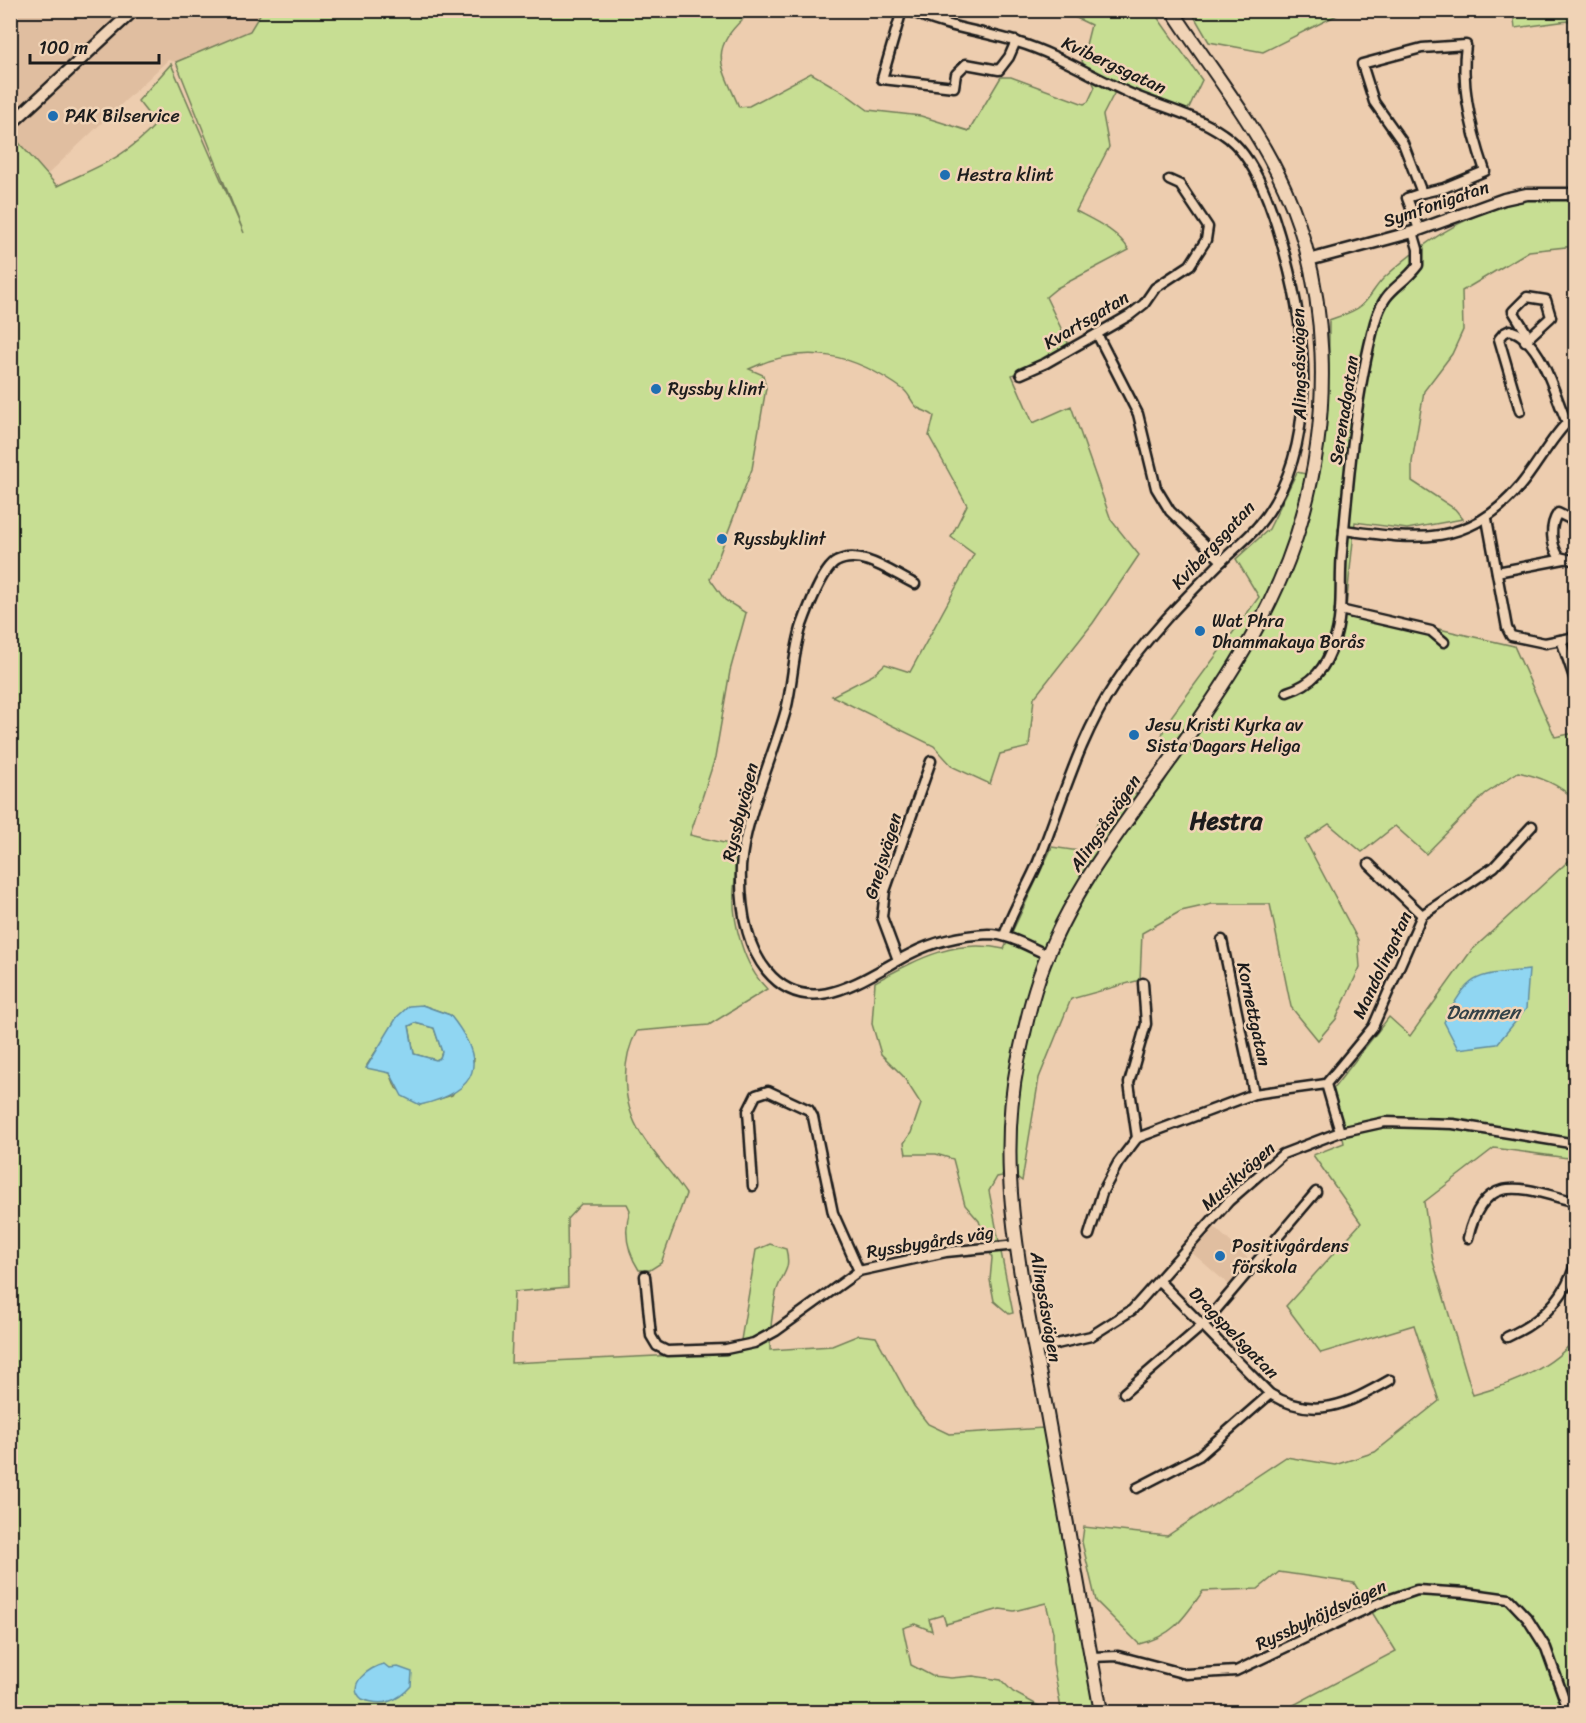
<svg xmlns="http://www.w3.org/2000/svg" width="1586" height="1723" font-family="Sriracha,sans-serif">
	<rect width="100%" height="100%" fill="#edcdaf"/>
	<filter id="ink" filterUnits="userSpaceOnUse"><feTurbulence type="fractalNoise" baseFrequency=".0167" numOctaves="2"/><feDisplacementMap in="SourceGraphic" scale="12" xChannelSelector="R" yChannelSelector="G"/><feConvolveMatrix kernelMatrix="1 2 1 2 8 2 1 2 1" color-interpolation-filters="sRGB"/></filter>
	<g filter="url(#ink)">
		<!-- built -->
		<g fill="#e0bea0">
			<path d="M11,11H276L250,31L176,62L168,60L48,174L13,137L11,138Z"/>
			<path d="M1212,1225L1251,1261L1229,1285L1190,1251Z"/>
		</g>
		<!-- green -->
		<g fill="#c7de93" stroke="#727d58" stroke-width="1.5" fill-rule="evenodd">
			<path d="M262,11H731L743,19C707,52 723,68 739,107L749,106L811,73L843,92L868,110L921,116L969,131L1001,77H1011L1084,104L1088,102L1095,87L1082,61L1091,25L1062,11H1153L1202,80L1186,114L1118,86L1103,115L1109,147L1076,211C1095,221 1118,231 1129,250L1057,288L1046,297L1069,345L1012,375L1033,423L1071,406L1111,520L1139,555L1093,623L1034,698L1029,747L1000,754L990,784L953,767L934,746L832,696L873,675L885,664L910,672L974,554L951,537L967,505L929,436L934,416C929,412 923,411 918,408C912,404 910,395 904,390C854,354 806,342 749,369L763,375L766,388L752,469L710,579L725,600L746,613L730,671L715,758L690,835L741,847C739,860 735,875 734,889C732,922 743,965 767,989L709,1025L637,1031C620,1061 622,1104 641,1134C654,1155 672,1173 686,1194L661,1263L650,1270H639C627,1251 623,1232 630,1210L627,1204H581L567,1219L568,1287L514,1292L511,1363L739,1352L756,1250L770,1244L786,1249C792,1272 781,1273 776,1293C772,1312 770,1331 770,1350L832,1346L859,1335L876,1337L914,1406L928,1424L949,1434L1043,1428L1095,1712H1052L1061,1709L1053,1663V1632L1046,1603L1014,1611L1000,1609L946,1624L943,1615L929,1619L932,1631L915,1624L903,1628L911,1665L932,1676L951,1678L973,1676L1001,1680L1013,1692L1050,1712H11V138L13,136L57,186C98,166 124,159 156,124L138,101L171,64L244,233L176,62L250,31ZM422,1005L450,1015L474,1060L452,1095L420,1105L396,1088L390,1073L367,1065L378,1048Z"/>
			<path d="M1191,11H1345L1263,52L1209,42Z"/>
			<path d="M1513,11H1575V20L1515,28Z"/>
			<path d="M1542,198L1575,199V246L1529,251L1462,291L1463,330L1452,354L1424,391L1412,462V481L1455,509L1463,519L1407,529L1355,522L1346,608L1514,646L1555,737L1575,733V800C1559,784 1540,777 1518,772L1485,794L1426,854L1395,826L1362,852L1329,824L1305,840L1358,940L1360,967L1336,1019L1318,1040L1291,1007L1270,904H1212L1181,911L1142,933L1140,980L1071,999L1039,1078L1022,1181L1013,1174L997,1177L989,1191L1013,1313L1009,1314L994,1301L990,1280L992,1258L979,1221L965,1205L953,1159L936,1154H906L904,1143L911,1133L921,1104L903,1076L881,1054L872,1024L875,982C918,959 955,938 1004,949L1052,847L1079,851L1089,847L1098,821L1113,812L1129,791L1149,799L1163,784L1176,762L1159,746L1165,725L1259,597L1236,559L1269,529L1297,472L1319,477C1328,425 1329,373 1329,320C1340,316 1353,313 1362,305C1371,297 1376,285 1385,277C1431,235 1480,205 1542,198Z"/>
			<path d="M1575,855V1159L1494,1148L1424,1202L1433,1261L1473,1395C1510,1385 1551,1369 1575,1339V1712H1285L1286,1709L1396,1651L1354,1583L1279,1572L1258,1589L1203,1591C1184,1618 1173,1636 1139,1644L1096,1601L1082,1542L1084,1527L1167,1536L1286,1457L1335,1465L1375,1452L1439,1401L1414,1325L1321,1353L1286,1306L1361,1223L1313,1155L1344,1143L1333,1089L1389,1017L1410,1036L1471,951Z"/>
			<path d="M415,1023L434,1028L442,1052L440,1058L436,1060L414,1054L409,1026Z"/>
		</g>
		<!-- water -->
		<g fill="#90d6f2" stroke="#628c9c" stroke-width="1.5" fill-rule="evenodd">
			<path d="M1529,970L1526,1009L1497,1044L1458,1049L1444,1022C1470,972 1475,975 1529,970Z"/>
			<path d="M422,1005L450,1015C488,1062 480,1091 420,1105L402,1096L390,1073L366,1068L397,1017L409,1006ZM415,1023L434,1028L442,1052L440,1058L436,1060L414,1054L409,1026Z"/>
			<path d="M384,1664L389,1668L398,1667L412,1672L411,1686C397,1702 382,1707 362,1699C345,1685 369,1667 384,1664Z"/>
		</g>
		<g fill="none" stroke-linecap="round" stroke-linejoin="round">
			<defs>
				<g id="minor">
					<path d="M902,10L882,79L954,87L956,74L966,64L999,70L1009,57L1016,41"/>
					<path d="M909,10C942,27 982,31 1017,42C1057,54 1093,77 1131,94C1161,107 1196,115 1223,134C1257,156 1275,217 1285,255C1308,340 1319,453 1258,526C1247,539 1234,549 1222,561C1184,599 1145,638 1115,684C1079,738 1062,802 1038,862C1028,887 1012,910 1004,936"/>
					<path d="M1419,229L1407,198L1422,193L1403,143L1374,102L1362,64L1422,48L1466,45C1460,86 1472,133 1485,171L1444,188L1422,193"/>
					<path d="M1097,334L1138,414L1156,488L1170,511L1222,561"/>
					<path d="M1525,341L1551,317L1546,300L1527,297L1513,311L1529,337"/>
					<path d="M1021,374L1046,363L1130,315L1144,304L1155,288L1190,265L1206,240L1208,227L1180,185L1169,180"/>
					<path d="M1520,411L1499,339L1504,333L1510,330C1543,340 1554,396 1567,422"/>
					<path d="M1487,519L1507,628L1511,636L1545,643L1576,637"/>
					<path d="M1576,522L1558,513C1549,526 1551,544 1559,557L1576,561"/>
					<path d="M1344,530C1416,540 1468,548 1520,486C1539,463 1552,435 1576,414"/>
					<path d="M1497,572L1564,559"/>
					<path d="M915,584C892,573 860,548 836,562C823,569 807,611 802,625C793,653 793,682 786,710C773,757 744,820 741,867C740,902 744,943 767,971C810,1023 866,976 910,954C933,942 962,935 988,934C1009,934 1029,947 1048,955"/>
					<path d="M1340,610L1431,631L1444,642"/>
					<path d="M1561,640L1576,683"/>
					<path d="M1287,692C1313,684 1326,668 1334,642C1344,613 1339,581 1342,552C1349,475 1355,396 1375,322C1385,287 1400,289 1418,265V249L1413,232"/>
					<path d="M1369,864L1422,915"/>
					<path d="M1222,940L1254,1094"/>
					<path d="M898,960L882,917L885,891L931,761"/>
					<path d="M1340,1132L1326,1084L1373,1027L1422,915L1494,867L1532,826"/>
					<path d="M1137,1138L1129,1083L1146,1024L1143,983"/>
					<path d="M753,1186L748,1111L756,1095L768,1091L809,1110L813,1117L833,1213L859,1271"/>
					<path d="M1089,1235L1102,1193L1118,1163L1137,1138L1254,1094L1326,1084"/>
					<path d="M1468,1238C1484,1168 1524,1189 1576,1202"/>
					<path d="M645,1276L651,1336L657,1346L667,1351L726,1349L754,1343L776,1331L859,1271L946,1252L1017,1245"/>
					<path d="M1159,1281L1270,1394C1314,1421 1348,1404 1390,1380"/>
					<path d="M1507,1337C1541,1322 1567,1297 1576,1260"/>
					<path d="M1035,1349L1091,1336L1132,1310L1229,1201L1283,1154L1340,1132L1385,1122L1453,1124L1576,1144"/>
					<path d="M1124,1393L1204,1324L1316,1192"/>
					<path d="M1137,1488L1199,1456L1270,1394"/>
					<path d="M1091,1657L1118,1656L1186,1674L1236,1671L1379,1603L1417,1590L1466,1593L1509,1599L1527,1618L1546,1648L1569,1712"/>
				</g>
				<g id="tertiary">
					<path d="M10,125L134,10"/>
					<path d="M1309,260L1413,232L1504,199L1527,194H1576"/>
				</g>
				<path id="secondary" d="M1101,1712C1082,1607 1063,1502 1044,1397C1023,1286 995,1173 1018,1061C1023,1037 1028,1013 1035,990C1063,898 1126,823 1180,747C1229,679 1279,602 1301,521C1332,414 1330,291 1285,189C1256,124 1210,69 1172,10"/>
			</defs>
			<!-- minor casing -->
			<use href="#minor" stroke="#1c1c1c" stroke-width="13"/>
			<!-- tertiary casing -->
			<use href="#tertiary" stroke="#1c1c1c" stroke-width="15"/>
			<!-- secondary casing -->
			<use href="#secondary" stroke="#1c1c1c" stroke-width="16"/>
			<!-- minor -->
			<use href="#minor" stroke="#f0d3b6" stroke-width="8"/>
			<!-- tertiary -->
			<use href="#tertiary" stroke="#f0d3b6" stroke-width="10"/>
			<!-- secondary -->
			<use href="#secondary" stroke="#f0d3b6" stroke-width="12"/>
		</g>
	</g>
	<!-- markers -->
	<g fill="#1f6fb2" stroke="#f0d3b6" stroke-width="2">
		<circle cx="53" cy="116" r="6"/>
		<circle cx="945" cy="175" r="6"/>
		<circle cx="656" cy="389" r="6"/>
		<circle cx="722" cy="539" r="6"/>
		<circle cx="1200" cy="631" r="6"/>
		<circle cx="1134" cy="735" r="6"/>
		<circle cx="1220" cy="1256" r="6"/>
	</g>
	<g text-anchor="middle" dominant-baseline="central" stroke-width="5" stroke-linejoin="round" paint-order="stroke">
		<!-- street labels -->
		<g font-size="18" fill="#1c1c1c" stroke="#f0d3b6">
			<text transform="translate(1114 65) rotate(25)">Kvibergsgatan</text>
			<text transform="translate(1436 204) rotate(-19)">Symfonigatan</text>
			<text transform="translate(1086 320) rotate(-31)">Kvartsgatan</text>
			<text transform="translate(1299 364) rotate(-91)">Alingsåsvägen</text>
			<text transform="translate(1344 410) rotate(-81)">Serenadgatan</text>
			<text transform="translate(1213 545) rotate(-47)">Kvibergsgatan</text>
			<text transform="translate(740 812) rotate(-76)">Ryssbyvägen</text>
			<text transform="translate(1105 823) rotate(-56)">Alingsåsvägen</text>
			<text transform="translate(883 856) rotate(-73)">Gnejsvägen</text>
			<text transform="translate(1382 965) rotate(-65)">Mandolingatan</text>
			<text transform="translate(1254 1014) rotate(78)">Kornettgatan</text>
			<text transform="translate(1238 1176) rotate(-42)">Musikvägen</text>
			<text transform="translate(930 1242) rotate(-9)">Ryssbygårds väg</text>
			<text transform="translate(1046 1307) rotate(80)">Alingsåsvägen</text>
			<text transform="translate(1234 1333) rotate(46)">Dragspelsgatan</text>
			<text transform="translate(1321 1615) rotate(-25)">Ryssbyhöjdsvägen</text>
		</g>
		<!-- poi labels -->
		<g font-size="18" fill="#1c1c1c" stroke="#f0d3b6" text-anchor="start">
			<text x="65" y="116">PAK Bilservice</text>
			<text x="957" y="175">Hestra klint</text>
			<text x="668" y="389">Ryssby klint</text>
			<text x="734" y="539">Ryssbyklint</text>
			<text x="1212" y="621">Wat Phra<tspan x="1212" dy="21">Dhammakaya Borås</tspan></text>
			<text x="1146" y="725">Jesu Kristi Kyrka av<tspan x="1146" dy="21">Sista Dagars Heliga</tspan></text>
			<text x="1232" y="1246">Positivgårdens<tspan x="1232" dy="21">förskola</tspan></text>
		</g>
		<!-- water labels -->
		<g font-size="20" font-style="italic" fill="#334147" stroke="#f0d3b6">
			<text x="1483" y="1012">Dammen</text>
		</g>
		<!-- district labels -->
		<g font-size="24" font-weight="bold" fill="#1c1c1c" stroke="#f0d3b6">
			<text x="1226" y="821">Hestra</text>
		</g>
	</g>
	<!-- margin -->
	<rect width="1586" height="1723" fill="none" stroke="#f0d3b6" stroke-width="36"/>
	<rect x="18" y="18" width="1550" height="1687" fill="none" stroke="#1c1c1c" stroke-width="2" filter="url(#ink)"/>
	<!-- scale -->
	<path d="M30 54v9h129v-9" fill="none" stroke="#1c1c1c" stroke-width="3"/>
	<text x="39" y="54" font-size="18" fill="#1c1c1c" stroke="#f0d3b6" stroke-width="4.5" paint-order="stroke">100 m</text>
</svg>
